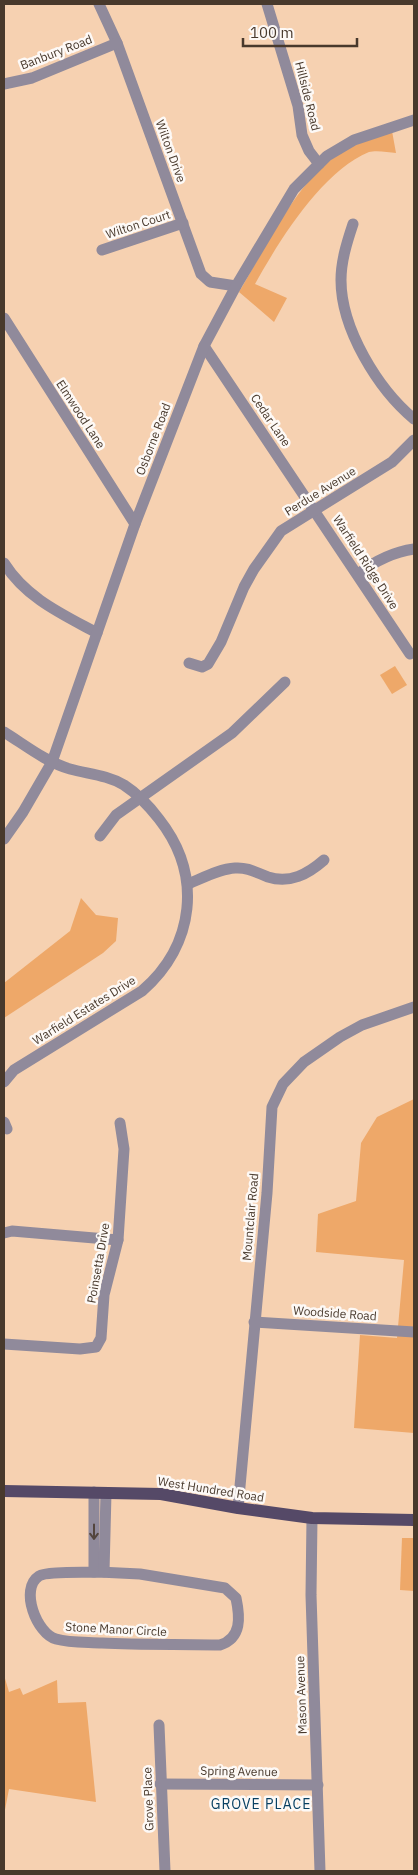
<svg xmlns="http://www.w3.org/2000/svg" width="418" height="1875" font-family="'IBM Plex Sans',sans-serif">
	<rect width="100%" height="100%" fill="#f6d1b1"/>
	<!-- green -->
	<g fill="#eea869">
		<path d="M392,131L396,153C388,152 376,150 369,152C322,171 279,241 255,284L287,298L274,322L239,292C264,250 294,187 333,158C351,145 372,138 392,131Z"/>
		<path d="M395,666L407,685L392,694L380,675Z"/>
		<path d="M81,898L96,915L118,918L116,941L103,953L4,1018V983L70,931Z"/>
		<path d="M414,1099V1433L354,1428L360,1335L397,1338L404,1260L316,1252L318,1214L356,1201L361,1143L377,1117Z"/>
		<path d="M402,1538H414V1591L400,1590Z"/>
		<path d="M4,1675L9,1692L20,1688L23,1695L57,1680L58,1703L86,1702L96,1802L9,1789L4,1815Z"/>
	</g>
	<g fill="none" stroke-linecap="round" stroke-linejoin="round">
		<!-- minor -->
		<g stroke="#908a9b" stroke-width="11">
			<path d="M99,4L117,43L201,274L210,282L236,286"/>
			<path d="M267,4L298,106L302,135L309,151L319,164"/>
			<path d="M4,84L32,78L117,43"/>
			<path d="M353,224C347,242 341,261 341,280C341,329 378,389 414,419"/>
			<path d="M102,250L183,223"/>
			<path d="M4,318L135,524"/>
			<path d="M204,346L410,654"/>
			<path d="M4,563C26,598 62,614 97,633"/>
			<path d="M358,574C375,561 393,552 414,549"/>
			<path d="M189,663L202,667L208,664L221,642L244,587L254,569L281,531L392,462L414,440"/>
			<path d="M4,732C25,745 46,762 70,769C88,774 107,775 124,785C138,794 149,806 159,819C203,875 195,945 142,991L14,1070L4,1082"/>
			<path d="M100,836L116,815L232,733L285,682"/>
			<path d="M4,839L23,812L52,762L135,524L204,346L236,286L294,189L327,156L354,140L414,120"/>
			<path d="M188,884C203,878 219,869 235,868C248,867 257,873 268,877C290,884 308,874 324,860"/>
			<path d="M4,1122L7,1129"/>
			<path d="M4,1233L12,1231L118,1240"/>
			<path d="M254,1322L414,1332"/>
			<path d="M4,1344L80,1349L96,1347L101,1338L104,1295L118,1240L124,1149L120,1123"/>
			<path d="M238,1508L267,1193L272,1107L283,1084L304,1062L340,1037L362,1025L414,1007"/>
			<path d="M312,1518L311,1595L320,1871"/>
			<path d="M94,1572V1492"/>
			<path d="M99,1572L140,1574L225,1588L236,1598C240,1617 242,1638 220,1645C181,1644 141,1645 102,1643C87,1642 70,1643 56,1639C37,1634 19,1589 39,1576C47,1571 87,1573 99,1572Z"/>
			<path d="M104,1572L106,1493"/>
			<path d="M159,1725L165,1871"/>
			<path d="M160,1784L318,1785"/>
		</g>
		<!-- major -->
		<path stroke="#554967" stroke-width="12" d="M4,1491L161,1494L238,1508L312,1518L414,1520"/>
	</g>
	<!-- one-way arrows -->
	<defs><path id="oneway-shaft" d="M-6 0H5M1.5-3L5.5 0L1.5 3" fill="none" stroke-width="1.6" stroke-linecap="round" stroke-linejoin="round" transform="scale(1.25)"/></defs>
	<use stroke="#53453d" href="#oneway-shaft" transform="translate(94 1532) rotate(90)"/>
	<g text-anchor="middle" dominant-baseline="central" stroke-width="5" stroke-linejoin="round" paint-order="stroke">
		<!-- street labels -->
		<g font-size="12" fill="#48392c" stroke="#fdf9f6">
			<text transform="translate(56 52) rotate(-21)">Banbury Road</text>
			<text transform="translate(308 96) rotate(76)">Hillside Road</text>
			<text transform="translate(171 151) rotate(70)">Wilton Drive</text>
			<text transform="translate(138 224) rotate(-18)">Wilton Court</text>
			<text transform="translate(81 414) rotate(57)">Elmwood Lane</text>
			<text transform="translate(271 420) rotate(56)">Cedar Lane</text>
			<text transform="translate(153 439) rotate(-69)">Osborne Road</text>
			<text transform="translate(320 491) rotate(-32)">Perdue Avenue</text>
			<text transform="translate(366 562) rotate(57)">Warfield Ridge Drive</text>
			<text transform="translate(84 1010) rotate(-32)">Warfield Estates Drive</text>
			<text transform="translate(250 1217) rotate(-85)">Mountclair Road</text>
			<text transform="translate(98 1263) rotate(-80)">Poinsetta Drive</text>
			<text transform="translate(335 1313) rotate(4)">Woodside Road</text>
			<text transform="translate(211 1489) rotate(9)">West Hundred Road</text>
			<text transform="translate(116 1629) rotate(3)">Stone Manor Circle</text>
			<text transform="translate(301 1695) rotate(-92)">Mason Avenue</text>
			<text transform="translate(239 1771) rotate(1)">Spring Avenue</text>
			<text transform="translate(148 1799) rotate(-92)">Grove Place</text>
		</g>
		<!-- neighbourhood labels -->
		<g font-size="14" letter-spacing="1" fill="#084062" stroke="#fdf9f6">
			<text x="261" y="1804">GROVE PLACE</text>
		</g>
	</g>
	<!-- border -->
	<rect width="418" height="1875" fill="none" stroke="#48392c" stroke-width="10"/>
	<!-- scale -->
	<path d="M243 38v8h114v-8" fill="none" stroke="#48392c" stroke-width="2.5"/>
	<text x="250" y="38" font-size="15" fill="#48392c" stroke="#fdf9f6" stroke-width="4" paint-order="stroke">100 m</text>
</svg>
